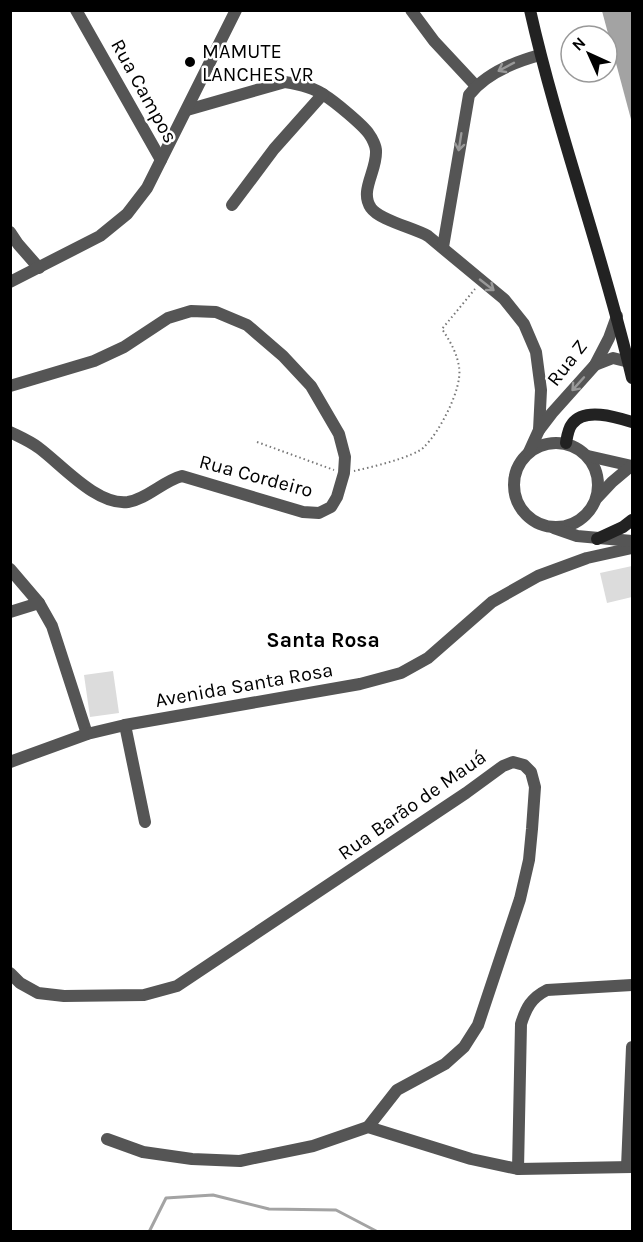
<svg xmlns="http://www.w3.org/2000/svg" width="643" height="1242" font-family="Karla,sans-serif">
	<rect width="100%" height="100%" fill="#fff"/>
	<!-- green -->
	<g fill="#dcdcdc">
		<path d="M632,566V597L607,603L600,573Z"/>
		<path d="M113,671L119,713L90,717L84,675Z"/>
	</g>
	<!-- water -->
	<path fill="#a3a3a3" d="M602,11H632V123Z"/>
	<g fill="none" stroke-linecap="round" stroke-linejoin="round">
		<!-- stream -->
		<path stroke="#a3a3a3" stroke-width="3" d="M149,1232L166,1198L213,1195L269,1209L336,1210L378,1232"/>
		<!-- path -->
		<g stroke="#777" stroke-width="2" stroke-dasharray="1.5 3" stroke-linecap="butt">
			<path d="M257,442L334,470"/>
			<path d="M354,471C368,468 415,457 424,447C439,433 463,388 459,367C457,353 450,341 442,329L475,289"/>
		</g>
		<!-- minor -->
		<g stroke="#555" stroke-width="12">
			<path d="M76,10L161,160"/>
			<path d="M411,10L434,41L476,86"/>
			<path d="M187,110L285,82C298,84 313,87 324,95C334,101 363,125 369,134C372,138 376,146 376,151C377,171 359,191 371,208C379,220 414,228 428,236L504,299L524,324L536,352L541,390L539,430"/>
			<path d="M232,205L274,149L323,94"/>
			<path d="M10,232L18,244L39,268"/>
			<path d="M443,247L469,95C486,73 514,62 540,55"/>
			<path d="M10,282L100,236L127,214L147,188L236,10"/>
			<path d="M10,386L94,361L124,347L168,318L191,311L216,312L247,325L283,356L311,386L339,434L345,457L344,473L337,497L331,507L319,513L303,512L182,476C163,481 147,499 128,502C97,506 62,465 39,448C30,441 20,437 10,432"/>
			<path d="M10,569L39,603L52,626L87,734"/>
			<path d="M10,612L39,603"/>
			<path d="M125,725L145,822"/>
			<path d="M10,762L87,734L125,725L360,684L401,673L428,658L492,602L538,576L587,558L632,548"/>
			<path d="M10,973L20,983L38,993L64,996L144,995L177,986L466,793L503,766L513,762L524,765L531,772L535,787L532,829L529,860L520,899L478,1025L464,1047L445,1064L397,1090L368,1127"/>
			<path d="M107,1139L143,1152L192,1159L240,1161L313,1146L368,1127L471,1159L518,1169L632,1167"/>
			<path d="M627,1167L632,1047"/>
			<path d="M518,1169L521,1024C526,1008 531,998 547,990L632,985"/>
		</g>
		<!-- tertiary -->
		<g stroke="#555" stroke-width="12">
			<path d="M595,365L613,358L629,362"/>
			<circle cx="556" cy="485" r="42"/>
			<path d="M529,452L539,430L552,413L595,365L609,338L617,316"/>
			<path d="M588,456L632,466"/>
			<path d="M597,498L612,482L631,466"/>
			<path d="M554,528L577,536L632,541"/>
		</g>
		<!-- secondary -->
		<g stroke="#222" stroke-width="12">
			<path d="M530,10C558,134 603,254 632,378"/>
			<path d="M566,443C567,437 568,429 572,424C584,407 616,417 632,422"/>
			<path d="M597,539L623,527L632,520"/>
		</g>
	</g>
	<!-- one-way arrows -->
	<defs><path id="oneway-shaft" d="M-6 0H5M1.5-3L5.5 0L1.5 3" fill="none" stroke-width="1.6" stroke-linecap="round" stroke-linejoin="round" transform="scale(1.5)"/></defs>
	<g stroke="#999">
		<use href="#oneway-shaft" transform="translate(506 67) rotate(152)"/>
		<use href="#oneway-shaft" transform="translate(460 142) rotate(99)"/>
		<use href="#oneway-shaft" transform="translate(487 285) rotate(38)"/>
		<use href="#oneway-shaft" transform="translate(578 384) rotate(132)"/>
	</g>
	<!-- markers -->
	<circle fill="#000" stroke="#fff" stroke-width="2" cx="190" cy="62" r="6"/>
	<g text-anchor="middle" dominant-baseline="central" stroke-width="5" stroke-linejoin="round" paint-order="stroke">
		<!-- poi labels -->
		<g font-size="20" fill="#000" stroke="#fff" text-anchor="start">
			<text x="202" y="51">MAMUTE<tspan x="202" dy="23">LANCHES VR</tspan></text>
		</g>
		<!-- street labels -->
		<g font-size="20" fill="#000" stroke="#fff">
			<text transform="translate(144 91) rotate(61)">Rua Campos</text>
			<text transform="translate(567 363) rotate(-52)">Rua Z</text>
			<text transform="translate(256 476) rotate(15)">Rua Cordeiro</text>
			<text transform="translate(244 685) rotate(-10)">Avenida Santa Rosa</text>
			<text transform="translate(412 805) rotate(-35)">Rua Barão de Mauá</text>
		</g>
		<!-- neighbourhood labels -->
		<g font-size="21" font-weight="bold" fill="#000" stroke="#fff">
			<text x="323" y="640">Santa Rosa</text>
		</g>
	</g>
	<!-- border -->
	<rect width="643" height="1242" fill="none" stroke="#000000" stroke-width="24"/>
	<!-- north arrow -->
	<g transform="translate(589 54) rotate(315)"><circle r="28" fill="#ffffff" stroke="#999999" stroke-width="1.5"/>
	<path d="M0-4.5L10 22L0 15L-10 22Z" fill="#000000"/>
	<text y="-9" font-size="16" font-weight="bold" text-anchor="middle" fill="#000000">N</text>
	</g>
</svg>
